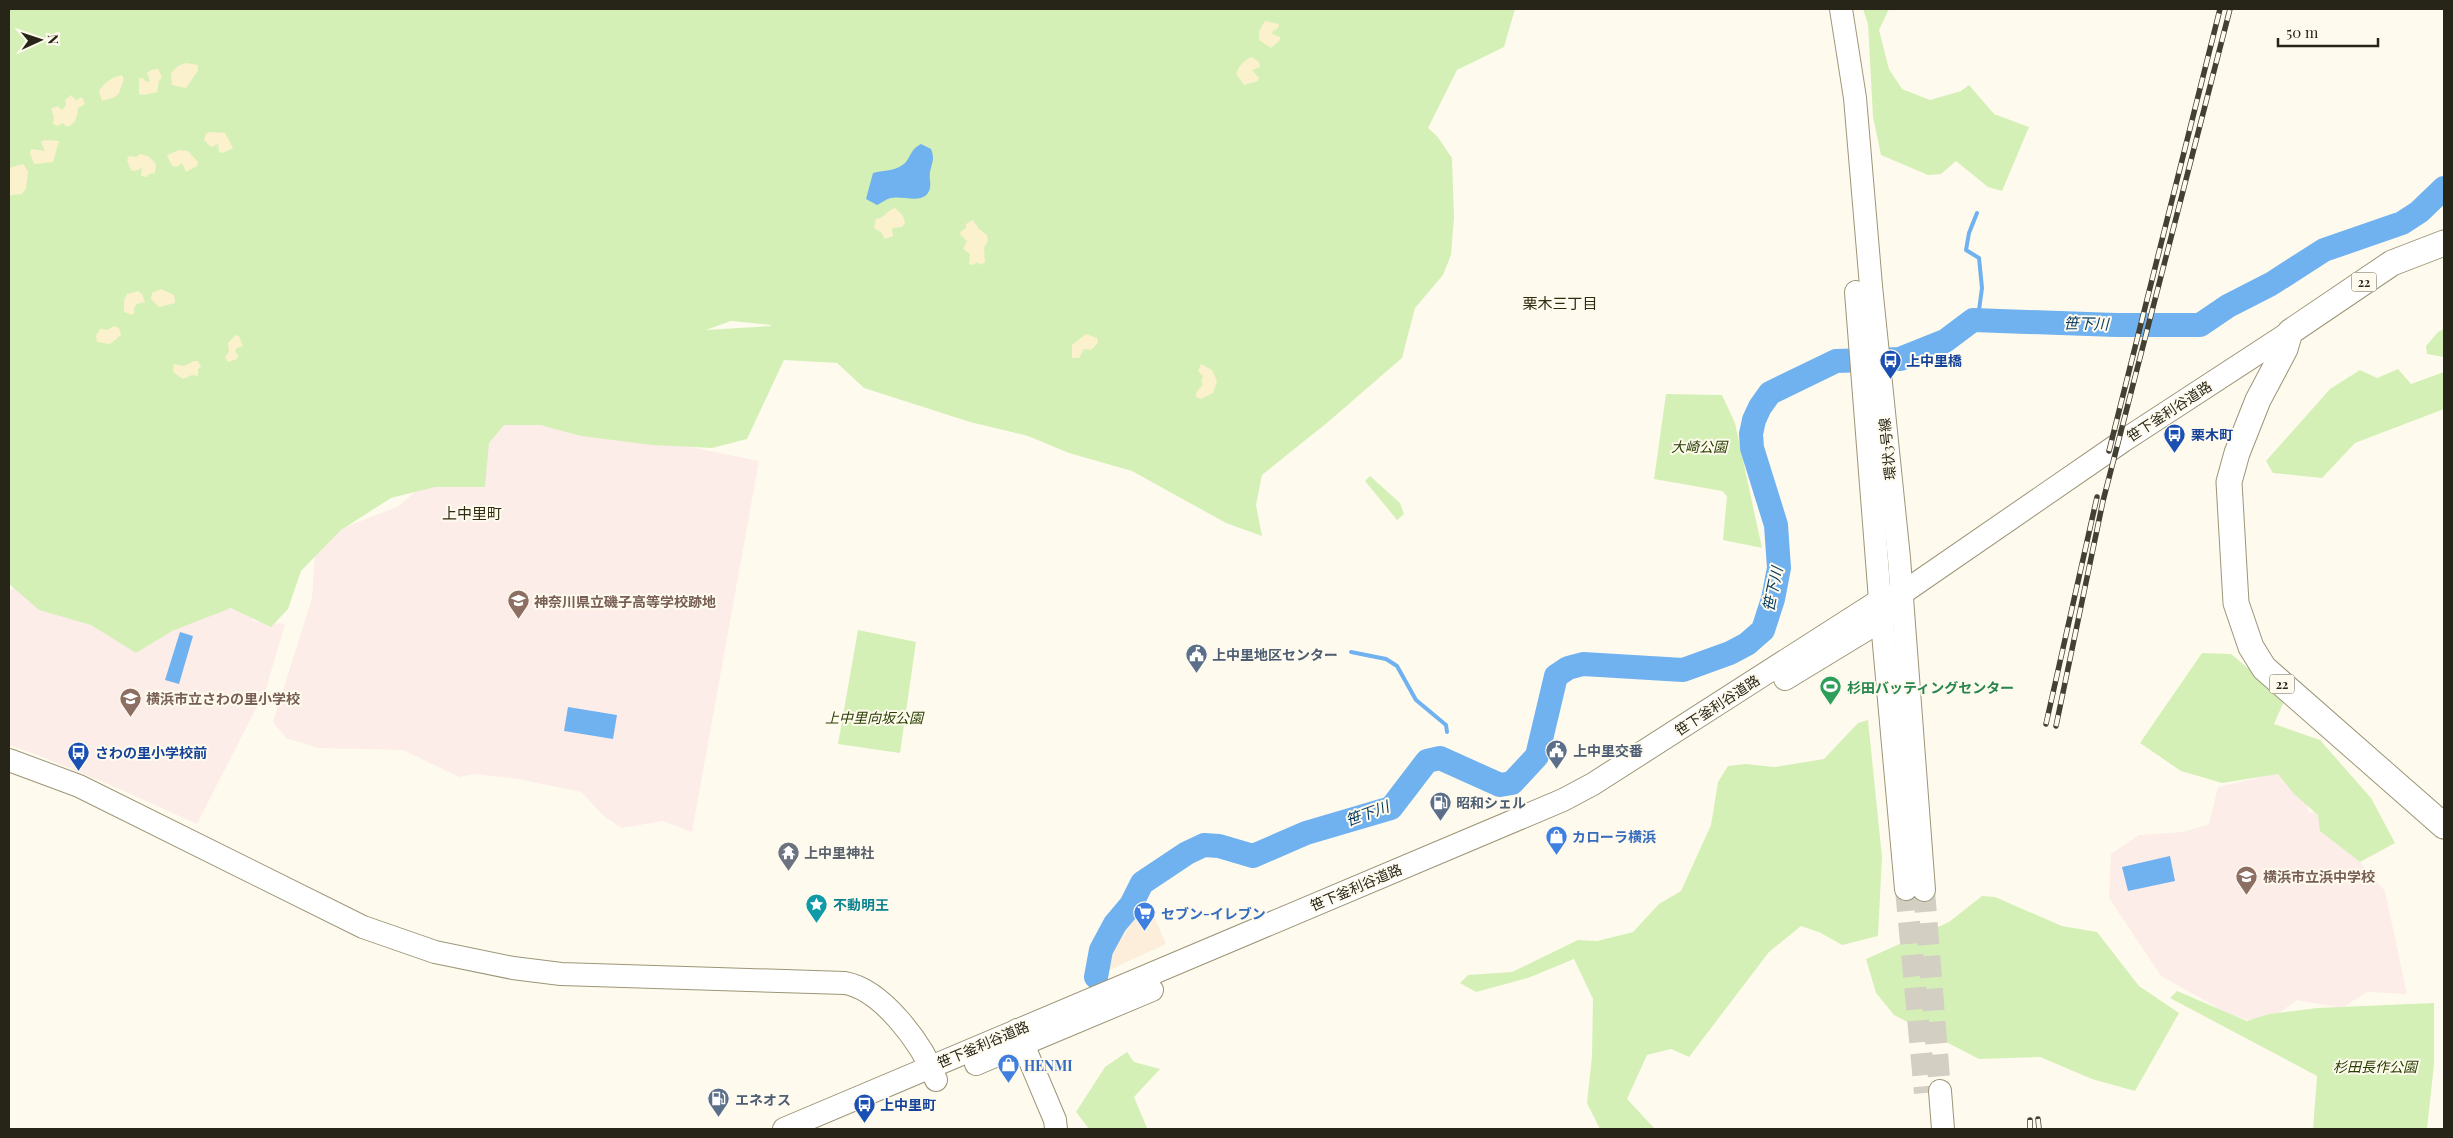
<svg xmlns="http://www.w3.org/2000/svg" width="2453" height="1138" font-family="'Playfair Display','Noto Sans JP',serif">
	<rect width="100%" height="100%" fill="#fefbee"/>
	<!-- commercial -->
	<path fill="#fdeedb" d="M1150,907L1166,944L1107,971L1106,964L1113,943L1135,911Z"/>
	<!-- education -->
	<g fill="#fdede9">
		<path d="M514,411L759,461L692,832L663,821L622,828L605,817L581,792L518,779L475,774L459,777L403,750L318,748L286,738L273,722L312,598L315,553L319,537L397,507Z"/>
		<path d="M25,583L190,620L249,603L253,621L285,624L266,689L197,824L117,788L35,754L9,745V590Z"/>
		<path d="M2298,768L2309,813L2335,807L2344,844L2385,891L2407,994L2367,992L2342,1008L2297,1000L2263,1025L2227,1013L2161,976L2109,898L2111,854L2139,835L2183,832L2209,824L2218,787Z"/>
	</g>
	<!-- green -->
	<g fill="#d5f0b7" fill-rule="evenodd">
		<path d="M9,9H1515L1504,47L1457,70L1428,128L1437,136L1452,158L1454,218L1451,255L1443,275L1415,308L1402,358L1328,422L1262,475L1256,505L1262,536L1226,523L1132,471L1069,453L1028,436L970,422L864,388L837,363L784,360L747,439L712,448L652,445L581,436L540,425H504L489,443L485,487H435L391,498L341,530L301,571L288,609L271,627L231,608L172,631L136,653L91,625L39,610L9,584ZM731,321L771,325V326L706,330Z"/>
		<path d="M1863,9H1889L1879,30L1889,69L1902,89L1930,100L1961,91L1969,85L1994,114L2029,127L2002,191L1988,187L1956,161L1941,174L1928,175L1881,155L1873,117L1868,24Z"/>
		<path d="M2444,329V357L2427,354L2426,346L2438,332Z"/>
		<path d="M2398,369L2411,384L2444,372V409L2355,443L2322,478L2273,473L2266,461L2330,389L2360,370L2377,378Z"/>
		<path d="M1666,394L1722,395L1735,423L1762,548L1723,540L1727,496L1722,491L1654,479Z"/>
		<path d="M1370,476L1400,503L1404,514L1397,520L1365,481Z"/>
		<path d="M858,630L916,642L900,753L838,744Z"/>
		<path d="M2202,653L2231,654L2285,699L2274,724L2320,740L2371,798L2395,843L2360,862L2320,831L2318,815L2294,794L2278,774L2222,783L2181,771L2140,743Z"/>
		<path d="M1868,720L1882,857L1878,936L1842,945L1821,933L1801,926L1769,952L1689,1057L1671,1049L1647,1055L1627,1099L1655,1129H1600L1587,1103L1592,1056L1593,999L1574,959L1528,978L1476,992L1460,983L1468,975L1512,972L1578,940L1597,941L1633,932L1659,904L1681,891L1711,825L1718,782L1728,766L1745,764L1775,767L1824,759L1858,723Z"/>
		<path d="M1982,896L1995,897L2062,926L2097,932L2139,986L2179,1013L2135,1091L2092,1079L2040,1057L1979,1059L1894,1015L1876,993L1866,959L1949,922Z"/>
		<path d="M2177,991L2247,1021L2269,1014L2317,1008L2434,1003V1064L2427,1129H2313L2317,1076L2170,998Z"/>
		<path d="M1127,1052L1134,1062L1160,1069L1134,1097L1147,1128L1089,1129L1076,1112L1105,1067Z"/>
	</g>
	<!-- sand -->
	<g fill="#fbf1cc">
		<path d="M1265,21L1279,24L1278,28L1273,31L1272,34L1280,37V40L1271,48L1259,40V31Z"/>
		<path d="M1252,57L1259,62L1260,67L1252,70L1259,78L1258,81L1244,85L1236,74C1238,67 1245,59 1252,57Z"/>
		<path d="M186,63L198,65V71C193,76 191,82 186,88L172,85L171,73L178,66Z"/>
		<path d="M158,69L162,77L159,81L157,92L144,95L139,94V78H143L146,82L150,81L147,73L151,70Z"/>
		<path d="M122,75C125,81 123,82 121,87C118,99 113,97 102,101L99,91C105,82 112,77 122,75Z"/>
		<path d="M71,95L76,100L82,97L85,104L78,108C77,118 76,123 67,127L63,123L58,126L53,124L54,116L51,109L57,106L62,110L66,105L65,100Z"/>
		<path d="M209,132L225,133L233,148L223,153L219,152L218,144L211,147L204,140L206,134Z"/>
		<path d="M45,140L59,141L53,162L34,164L30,153L31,149L45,151L41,142Z"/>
		<path d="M179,150L188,151L198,162L197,166L186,172L182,163L176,167L172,166L167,155Z"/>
		<path d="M140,154L148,156L156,164L155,173L149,174L147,177L141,176L142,168L135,171L131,170L127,160L129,156L136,157Z"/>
		<path d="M23,164L28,171L26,188L22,194L12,195L9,197V168Z"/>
		<path d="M895,208L903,216L905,223L902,227L892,228L893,236L885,239L881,232L874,228L876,219C885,218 887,210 895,208Z"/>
		<path d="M973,220L979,229L987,235L988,241L984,248L985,262L981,265L977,262L973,265L969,264L970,254L963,249L967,241L961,236L960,232L966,228V224Z"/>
		<path d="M161,289L174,295L175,303L159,307L151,299L152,293Z"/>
		<path d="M138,291L142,294L145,302L137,304L134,308V313L132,315L124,312V300L127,294Z"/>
		<path d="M114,326L119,328L121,335L110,344L97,342L96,336L100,329L107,330Z"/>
		<path d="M1086,334L1097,338L1098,343L1091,350L1084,349L1079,358H1072V345Z"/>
		<path d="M236,335L239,336L243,346L237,348L235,351L238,356L237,359L228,362L225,357L229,352L228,343Z"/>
		<path d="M194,361H198L201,367L198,369V376L192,375L183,379L173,372L174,364L184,366Z"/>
		<path d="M1201,364L1212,370L1217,381L1213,393L1201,399L1196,397V393L1203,384L1201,382L1203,376L1198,371Z"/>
	</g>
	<!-- water -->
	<g fill="#70b1ef">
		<path d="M921,144L931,149C935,159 932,162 930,172C929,177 931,183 930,188C926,206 903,195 891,198C886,199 881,203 877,205L866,199L873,173C884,170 897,171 905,163C911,156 911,149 921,144Z"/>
		<path d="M180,632L193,636L179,684L165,680Z"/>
		<path d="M568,707L617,715L613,739L564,731Z"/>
		<path d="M2170,856L2175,881L2128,891L2122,867Z"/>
	</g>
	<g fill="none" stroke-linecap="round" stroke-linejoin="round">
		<!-- stream -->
		<g stroke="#70b1ef" stroke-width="4">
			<path d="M1977,213L1969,233L1966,250L1979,258L1982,288L1979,310L1981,320"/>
			<path d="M1351,652L1386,659L1397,666L1416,700L1446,725L1447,732"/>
			<path d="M1447,760L1448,754"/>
		</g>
		<!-- river -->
		<path stroke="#70b1ef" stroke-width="24" d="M1096,977L1101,950L1115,924L1131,905L1142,883L1187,853L1204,845L1219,846L1253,856L1306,833L1391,808L1427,761L1440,758L1500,785L1512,783L1537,756L1556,676L1568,668L1583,664L1683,670L1730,653L1747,644L1763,630L1773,599L1779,568L1776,525L1752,448L1751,434L1754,420L1760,407L1770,393L1836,361L1900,359L1945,341L1973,320L2116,325H2200L2228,306L2271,284L2324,250L2402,223L2419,212L2444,188"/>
		<!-- secondary-tunnel -->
		<g stroke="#d3d0c3" stroke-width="22" stroke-dasharray="22 11" stroke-linecap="butt">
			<path d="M1906,889L1925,1093"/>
			<path d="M1924,890L1939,1078"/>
		</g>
		<defs>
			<g id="secondary">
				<path d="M1841,9L1855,98L1871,286L1899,558L1924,890"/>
				<path d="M1856,292L1880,600L1906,889"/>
				<path d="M1785,679L1882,620L1901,594"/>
				<path d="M9,760L79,786L363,927L435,952L513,968L561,974L845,983C883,990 923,1045 936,1080"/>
				<path d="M1017,1030L1055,1120L1056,1129"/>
				<path d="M976,1064L1152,990"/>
				<path d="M1940,1091L1943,1129"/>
				<path d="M784,1129L1563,800L1593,784L1880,600L1901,594L2123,441L2290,332"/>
			</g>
			<path id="primary" d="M2444,243L2392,263L2290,332L2285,349L2258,400L2237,453L2229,482L2236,603L2251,647L2264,668L2444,826"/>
		</defs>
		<!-- secondary casing -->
		<use href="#secondary" stroke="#9c9577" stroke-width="24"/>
		<!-- primary casing -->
		<use href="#primary" stroke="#9c9577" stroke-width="27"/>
		<!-- secondary -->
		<use href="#secondary" stroke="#fff" stroke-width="22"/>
		<!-- primary -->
		<use href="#primary" stroke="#fff" stroke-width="25"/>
		<defs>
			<g id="rail">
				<path d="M2109,451L2220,9"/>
				<path d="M2046,724L2097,497"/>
				<path d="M2056,726L2103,501L2230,9"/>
				<path d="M2038,1119L2039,1129"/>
				<path d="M2030,1120V1129"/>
			</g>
		</defs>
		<!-- rail casing -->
		<use href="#rail" stroke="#434034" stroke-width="5.5"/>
		<!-- rail -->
		<use href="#rail" stroke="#fefbee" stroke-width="4" stroke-dasharray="11" stroke-linecap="butt"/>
	</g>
	<!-- icons -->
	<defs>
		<symbol id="bus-pin" viewBox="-11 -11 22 30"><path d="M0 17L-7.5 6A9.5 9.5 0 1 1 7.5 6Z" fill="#1a4fb4" stroke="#fefbee"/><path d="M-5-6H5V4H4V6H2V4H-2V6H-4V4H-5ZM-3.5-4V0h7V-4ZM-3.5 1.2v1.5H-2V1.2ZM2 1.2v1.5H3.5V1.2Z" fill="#fff"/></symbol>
		<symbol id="school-pin" viewBox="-11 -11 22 30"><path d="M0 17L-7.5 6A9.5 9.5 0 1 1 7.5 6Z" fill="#8d6e63" stroke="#fefbee"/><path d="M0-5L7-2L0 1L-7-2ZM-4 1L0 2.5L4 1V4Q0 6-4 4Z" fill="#fff"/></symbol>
		<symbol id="civic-pin" viewBox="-11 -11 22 30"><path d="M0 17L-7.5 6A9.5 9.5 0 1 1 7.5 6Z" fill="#5c6f8a" stroke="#fefbee"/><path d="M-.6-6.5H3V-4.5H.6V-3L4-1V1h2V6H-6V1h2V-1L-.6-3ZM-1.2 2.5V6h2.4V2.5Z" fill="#fff"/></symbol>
		<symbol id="stadium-pin" viewBox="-11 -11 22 30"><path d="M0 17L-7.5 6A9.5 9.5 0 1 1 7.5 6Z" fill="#2e9e5b" stroke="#fefbee"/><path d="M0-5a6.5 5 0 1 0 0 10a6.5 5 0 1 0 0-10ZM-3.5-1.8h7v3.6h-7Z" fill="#fff"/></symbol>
		<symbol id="fuel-pin" viewBox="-11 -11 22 30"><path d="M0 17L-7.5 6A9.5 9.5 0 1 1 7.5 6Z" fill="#5c6f8a" stroke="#fefbee"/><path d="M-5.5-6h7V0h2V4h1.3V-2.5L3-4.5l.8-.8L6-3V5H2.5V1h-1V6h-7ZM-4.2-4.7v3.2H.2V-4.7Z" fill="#fff"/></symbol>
		<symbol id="shop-pin" viewBox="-11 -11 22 30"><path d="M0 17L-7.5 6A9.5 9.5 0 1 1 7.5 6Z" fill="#3f7fe0" stroke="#fefbee"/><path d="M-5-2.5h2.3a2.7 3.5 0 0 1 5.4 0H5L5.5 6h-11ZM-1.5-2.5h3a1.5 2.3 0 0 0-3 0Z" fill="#fff"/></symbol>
		<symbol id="temple-pin" viewBox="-11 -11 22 30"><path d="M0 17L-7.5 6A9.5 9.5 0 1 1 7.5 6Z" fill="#6b7280" stroke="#fefbee"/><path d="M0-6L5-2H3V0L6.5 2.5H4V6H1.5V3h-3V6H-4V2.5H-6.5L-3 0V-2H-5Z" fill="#fff"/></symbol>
		<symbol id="sight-pin" viewBox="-11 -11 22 30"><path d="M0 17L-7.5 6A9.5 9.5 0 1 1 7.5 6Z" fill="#0f9aa8" stroke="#fefbee"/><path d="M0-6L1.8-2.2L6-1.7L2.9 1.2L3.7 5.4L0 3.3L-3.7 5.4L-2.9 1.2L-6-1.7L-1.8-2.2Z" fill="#fff"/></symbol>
		<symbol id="supermarket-pin" viewBox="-11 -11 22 30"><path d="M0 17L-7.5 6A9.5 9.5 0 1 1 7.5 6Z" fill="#3f7fe0" stroke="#fefbee"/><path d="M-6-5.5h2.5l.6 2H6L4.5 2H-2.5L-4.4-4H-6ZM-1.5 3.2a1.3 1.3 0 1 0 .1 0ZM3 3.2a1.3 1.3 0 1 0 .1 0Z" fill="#fff"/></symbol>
	</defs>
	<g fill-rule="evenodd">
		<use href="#bus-pin" x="1878" y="348" width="25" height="34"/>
		<use href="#bus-pin" x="2162" y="422" width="25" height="34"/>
		<use href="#school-pin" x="506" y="588" width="25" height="34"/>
		<use href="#civic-pin" x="1184" y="642" width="25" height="34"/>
		<use href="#stadium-pin" x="1818" y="674" width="25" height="34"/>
		<use href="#school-pin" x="118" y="686" width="25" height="34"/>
		<use href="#civic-pin" x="1544" y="738" width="25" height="34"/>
		<use href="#bus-pin" x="66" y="740" width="25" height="34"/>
		<use href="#fuel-pin" x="1428" y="790" width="25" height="34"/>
		<use href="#shop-pin" x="1544" y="824" width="25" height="34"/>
		<use href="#temple-pin" x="776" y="840" width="25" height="34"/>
		<use href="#school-pin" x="2234" y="864" width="25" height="34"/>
		<use href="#sight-pin" x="804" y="892" width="25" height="34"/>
		<use href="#supermarket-pin" x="1132" y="900" width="25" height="34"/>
		<use href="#shop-pin" x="996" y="1052" width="25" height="34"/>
		<use href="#fuel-pin" x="706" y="1086" width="25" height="34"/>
		<use href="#bus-pin" x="852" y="1092" width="25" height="34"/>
	</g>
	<g text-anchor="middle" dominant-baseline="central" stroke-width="4" stroke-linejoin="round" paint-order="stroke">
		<!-- shield labels -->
		<g fill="#fefbee" stroke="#686458" stroke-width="1">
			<rect x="2351.5" y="272.5" width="25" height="19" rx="4"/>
			<rect x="2269.5" y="674.5" width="25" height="19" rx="4"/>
		</g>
		<g font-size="12" font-weight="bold" fill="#272418">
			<text x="2364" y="282">22</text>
			<text x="2282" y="684">22</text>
		</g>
		<!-- transit labels -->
		<g font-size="14" font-weight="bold" fill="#164399" stroke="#fefbee" text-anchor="start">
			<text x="1906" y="360">上中里橋</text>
			<text x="2191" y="434">栗木町</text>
			<text x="95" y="752">さわの里小学校前</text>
			<text x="880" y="1104">上中里町</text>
		</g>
		<!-- street labels -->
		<g font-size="14" fill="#272418" stroke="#fefbee">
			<text transform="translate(2169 411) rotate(-33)">笹下釜利谷道路</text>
			<text transform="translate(1887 449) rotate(-96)">環状3号線</text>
			<text transform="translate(1717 705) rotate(-33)">笹下釜利谷道路</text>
			<text transform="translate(1356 887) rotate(-23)">笹下釜利谷道路</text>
			<text transform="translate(983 1044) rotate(-23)">笹下釜利谷道路</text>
		</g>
		<!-- park labels -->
		<g font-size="14" font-style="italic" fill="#283d01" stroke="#fefbee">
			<text x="1699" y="446">大崎公園</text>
			<text x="874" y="717">上中里向坂公園</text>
			<text x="2375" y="1066">杉田長作公園</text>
		</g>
		<!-- education labels -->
		<g font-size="14" font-weight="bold" fill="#785e54" stroke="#fefbee" text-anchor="start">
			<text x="534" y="601">神奈川県立磯子高等学校跡地</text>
			<text x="146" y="698">横浜市立さわの里小学校</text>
			<text x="2263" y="876">横浜市立浜中学校</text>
		</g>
		<!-- service labels -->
		<g font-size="14" font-weight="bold" fill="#4e5e75" stroke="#fefbee" text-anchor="start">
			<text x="1212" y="654">上中里地区センター</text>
			<text x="1573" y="750">上中里交番</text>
			<text x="1456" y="802">昭和シェル</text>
			<text x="735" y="1099">エネオス</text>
		</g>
		<!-- leisure labels -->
		<g font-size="14" font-weight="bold" fill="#27864d" stroke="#fefbee" text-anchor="start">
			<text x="1847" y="687">杉田バッティングセンター</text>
		</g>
		<!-- shop labels -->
		<g font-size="14" font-weight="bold" fill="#366cbe" stroke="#fefbee" text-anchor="start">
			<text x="1572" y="836">カローラ横浜</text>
			<text x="1161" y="913">セブン-イレブン</text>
			<text x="1024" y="1065">HENMI</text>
		</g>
		<!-- worship labels -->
		<g font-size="14" font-weight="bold" fill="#5b616d" stroke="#fefbee" text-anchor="start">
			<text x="804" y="852">上中里神社</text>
		</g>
		<!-- culture labels -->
		<g font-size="14" font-weight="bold" fill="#0d838f" stroke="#fefbee" text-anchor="start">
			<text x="833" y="904">不動明王</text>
		</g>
		<!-- neighbourhood labels -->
		<g font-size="15" fill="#302a0f" stroke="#fefbee">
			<text x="1560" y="303">栗木三丁目</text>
			<text x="472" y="513">上中里町</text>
		</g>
		<!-- water labels -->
		<g font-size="15" font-style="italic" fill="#05385f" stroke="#fefbee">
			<text transform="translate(2086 323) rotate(1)">笹下川</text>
			<text transform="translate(1772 589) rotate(-78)">笹下川</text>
			<text transform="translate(1367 813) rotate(-20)">笹下川</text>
		</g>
	</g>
	<!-- border -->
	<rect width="2453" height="1138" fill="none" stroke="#272418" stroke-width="20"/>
	<!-- north arrow -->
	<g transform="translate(40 40) rotate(87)" stroke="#fefbee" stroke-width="4" paint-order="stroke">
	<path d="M0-4L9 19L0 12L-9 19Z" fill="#272418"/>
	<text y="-8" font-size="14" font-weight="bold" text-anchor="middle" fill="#272418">N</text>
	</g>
	<!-- scale -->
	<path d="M2278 38v8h100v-8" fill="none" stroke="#272418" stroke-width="2.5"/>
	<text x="2286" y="38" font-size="15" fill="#272418" stroke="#fefbee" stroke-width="4" paint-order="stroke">50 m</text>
</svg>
